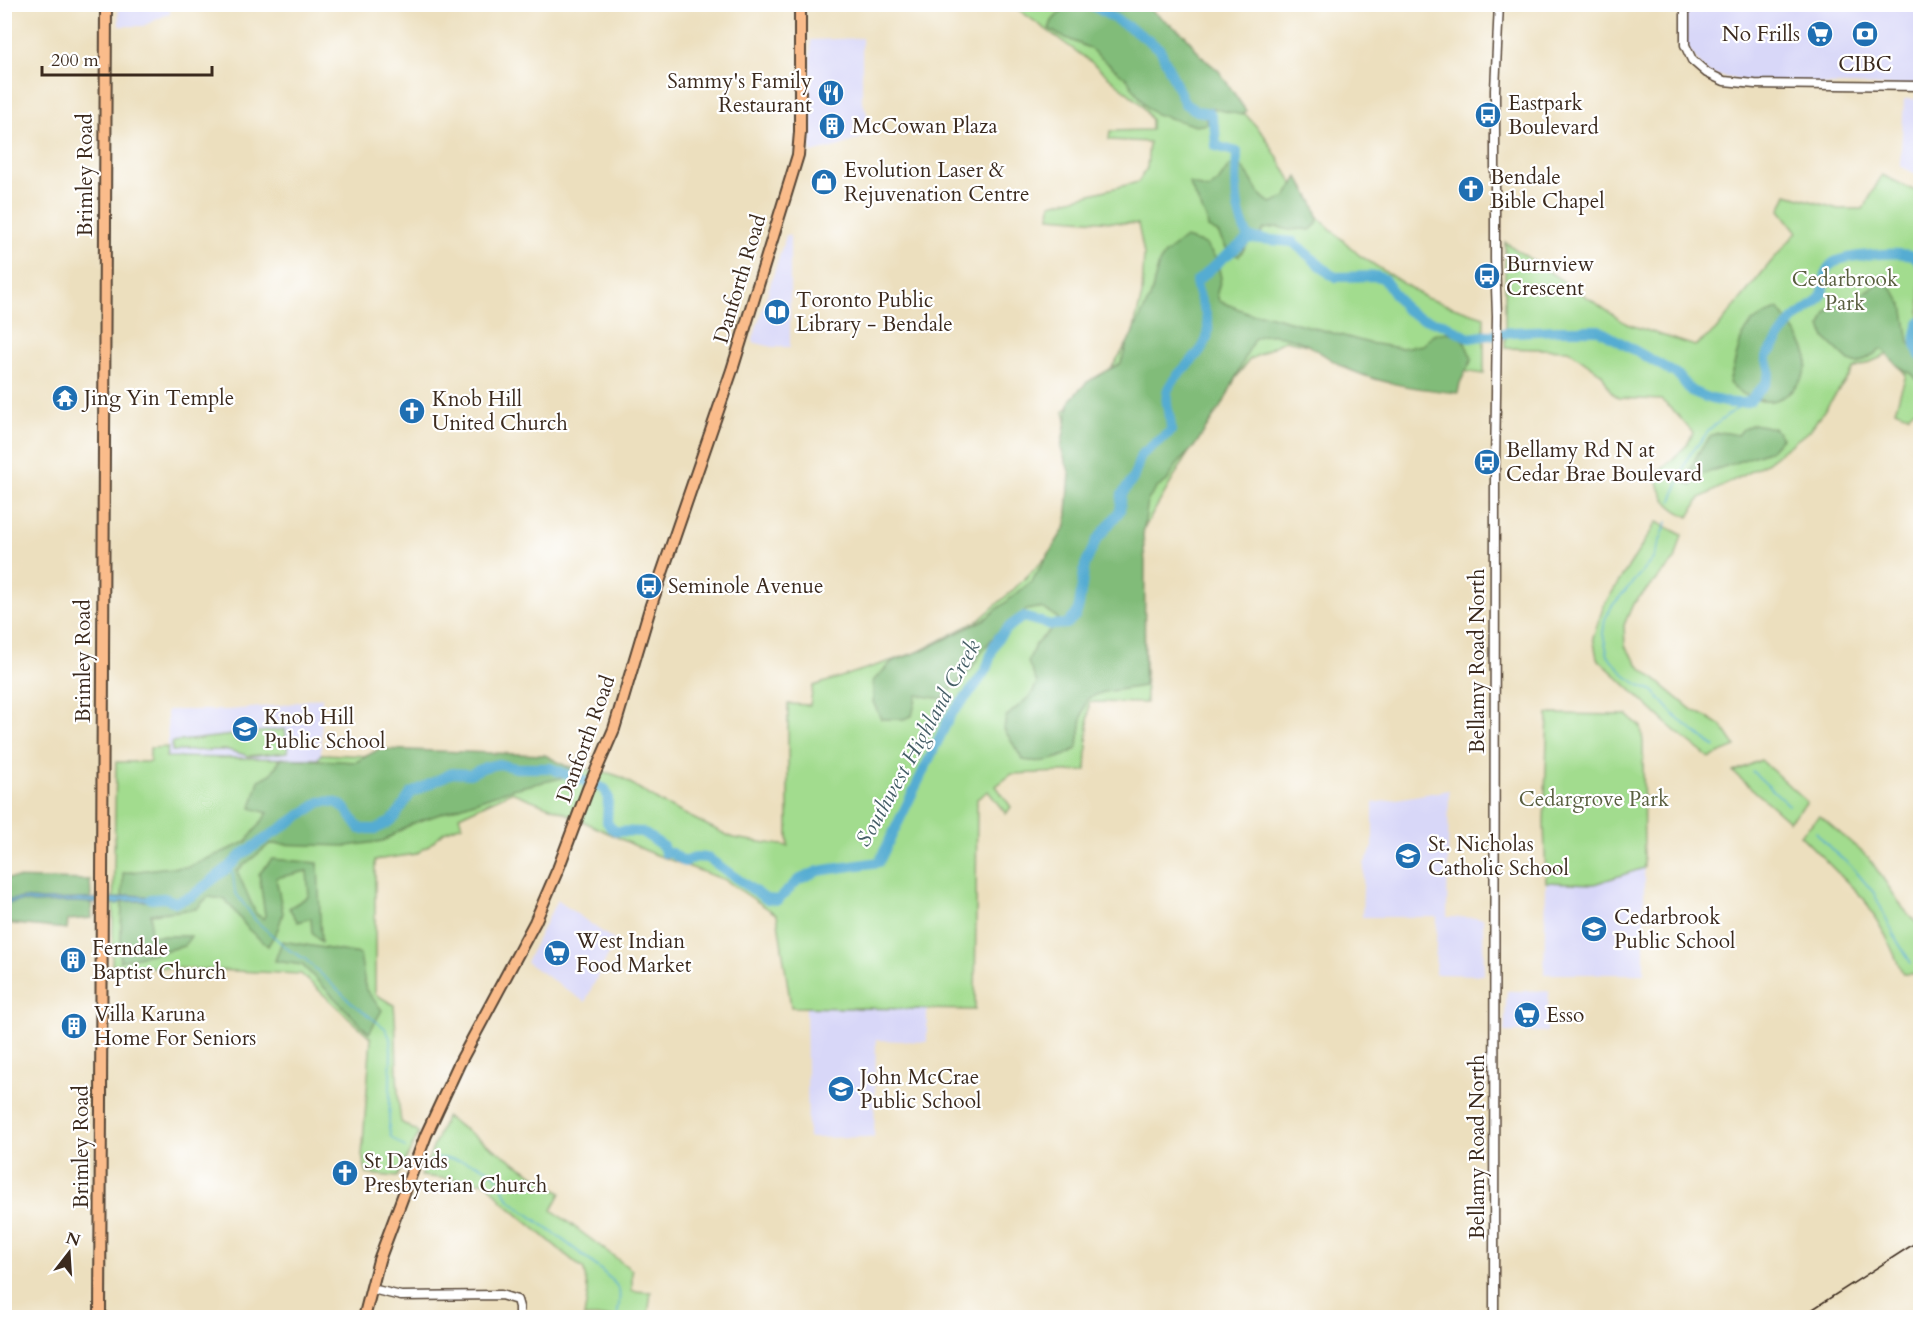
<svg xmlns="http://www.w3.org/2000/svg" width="1925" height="1322" font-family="Cardo,serif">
	<rect width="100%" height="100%" fill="#fff"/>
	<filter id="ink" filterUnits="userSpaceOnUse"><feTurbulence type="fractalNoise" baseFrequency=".0167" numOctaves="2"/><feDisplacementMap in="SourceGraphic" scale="12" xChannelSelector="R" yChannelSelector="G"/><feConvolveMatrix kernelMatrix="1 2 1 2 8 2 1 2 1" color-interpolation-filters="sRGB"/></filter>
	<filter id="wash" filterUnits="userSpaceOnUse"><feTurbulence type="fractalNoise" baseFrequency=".008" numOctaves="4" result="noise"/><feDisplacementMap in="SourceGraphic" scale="24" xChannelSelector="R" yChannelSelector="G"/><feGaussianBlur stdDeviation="1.35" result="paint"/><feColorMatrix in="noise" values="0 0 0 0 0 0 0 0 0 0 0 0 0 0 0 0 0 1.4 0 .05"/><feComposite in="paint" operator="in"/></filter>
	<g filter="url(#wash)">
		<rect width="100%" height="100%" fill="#ecdfbe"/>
		<!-- built -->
		<g fill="#d8d7f8">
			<path d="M118,5H170V13L143,26H119Z"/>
			<path d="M1685,5H1920V86L1755,84L1707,73L1685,45Z"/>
			<path d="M862,38V100L874,133L840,146L811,153L809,105L811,40Z"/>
			<path d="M1904,99H1920V176L1900,166Z"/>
			<path d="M786,235L790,236V347H772L752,342Z"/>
			<path d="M322,697L321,754L319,759L165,757L168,747L167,710H229L283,705Z"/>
			<path d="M1449,790L1447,917L1483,918L1484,975L1435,974L1437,917H1362L1364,864L1373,847V803Z"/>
			<path d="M1644,868V974H1544L1546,882L1594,884Z"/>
			<path d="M557,900L615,941L585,1002L526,962Z"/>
			<path d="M1507,991H1549L1547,1032H1504Z"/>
			<path d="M806,1007L927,1009V1042L876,1040L874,1137L808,1138Z"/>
		</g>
		<!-- green -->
		<g fill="#a2dc8e" stroke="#6e8356" stroke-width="1.5">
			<path d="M1012,5H1141L1193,56L1264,135L1307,207L1359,255L1426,298L1484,317V374C1417,365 1351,356 1285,340L1249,360L1233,382L1184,460L1142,532L1146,703L1089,702L1086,771L1012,774L996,786L1011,807L1006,814L988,791L977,799L975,1010L791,1007L777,915L725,880L651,853L563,812L511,792L459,816L462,825L444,832L429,845L416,854L375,860V994L394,1005C398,1044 395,1084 401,1122L419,1133L397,1177L367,1174L362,1156L371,1038L301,974L112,965L116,762H150V748L168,747L166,757L318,759L321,754L549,763L609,773L621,777L660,802L733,838L788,846V704L810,705L813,686L918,652L979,620L1014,589L1069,535L1078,472L1064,411L1110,370L1132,336L1142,295L1144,254L1138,224L1050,217L1051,204L1138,182L1147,168L1149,142L1109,140L1110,131L1151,130V120L1141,104L1091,62Z"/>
			<path d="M1882,175L1920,193V405L1908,415L1895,410L1906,375L1889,354L1854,369L1810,430L1766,463L1700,498L1689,517C1669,508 1659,497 1657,474L1687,445L1693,433L1674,411L1661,400L1618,398L1610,390L1602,374L1568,350L1505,348V242L1627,324L1695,346L1715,331L1770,263L1797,232L1780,210L1787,194L1838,209H1863Z"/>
			<path d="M1657,522L1682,535L1675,560L1633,604L1624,625L1625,646L1640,667L1691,709L1709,718L1722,726L1736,747L1709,758L1675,731L1597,658L1593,637L1604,605Z"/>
			<path d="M1548,714L1627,715L1641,727L1643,742L1644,868L1594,884L1546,882L1544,823Z"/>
			<path d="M285,729L288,752L249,756L228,750L172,751V742Z"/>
			<path d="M1761,760L1807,802L1789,821L1733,772Z"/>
			<path d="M1820,816L1869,858L1903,908L1920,927V974H1903L1886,936L1864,899L1800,835Z"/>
			<path d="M446,1117L561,1193L552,1210L632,1270V1291L651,1292L648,1317H584L588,1292L584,1270L503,1202L488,1183L421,1176Z"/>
		</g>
		<!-- forest -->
		<g fill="#81bc79" stroke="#5e734c" stroke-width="1.5">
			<path d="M1061,5H1093L1119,11L1138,5H1144L1186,36L1201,56L1219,71L1246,111L1242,115L1211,108L1202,109L1208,124L1196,126L1156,114L1147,108L1127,79L1089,48L1059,35L1049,29L1052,21L1062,10Z"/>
			<path d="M1237,164L1240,165C1244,170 1249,175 1252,181C1258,191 1260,197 1271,203L1286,197L1298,177C1303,187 1322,212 1317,223C1317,224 1312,229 1310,230L1303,229L1289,230L1278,227L1264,229L1260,235L1251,240L1239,256L1229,253L1218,233L1208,228L1207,220L1189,183L1208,189L1218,182L1229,166Z"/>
			<path d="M1185,238L1205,244L1217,260L1221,278L1217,293L1219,301L1251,314H1264L1369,343L1400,348L1423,345L1434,334L1447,332L1458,335L1465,343L1472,359L1460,383L1458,393C1421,389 1385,385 1350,370C1331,362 1314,345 1294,339C1282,336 1265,331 1254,339L1225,400L1194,447L1178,463L1167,481L1157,488L1148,500L1143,535L1145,563L1144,686L1104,692L1088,698C1079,715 1083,731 1076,749C1058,760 1044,764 1023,760L1004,729L1006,717L1031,695L1037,683L1028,662L1035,645L1056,624L1058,618L1044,609L1037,608L1027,610L997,633L982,651L971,670L942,699L917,695L912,716L904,719H881L873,702V681L893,661L926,649L985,619L1032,581L1066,526L1070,474L1061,448L1070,400L1087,382L1121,363L1127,344L1150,298L1159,263L1165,254Z"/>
			<path d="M1878,284L1890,285L1903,305L1909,342L1920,355V382L1918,381L1912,374L1898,366L1882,349L1858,364L1849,361L1825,338L1821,326L1826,313L1834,307L1846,304Z"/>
			<path d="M1778,308C1786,320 1802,338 1806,352C1812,372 1794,394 1776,400C1763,405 1738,394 1729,383L1741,339L1752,322Z"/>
			<path d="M1753,424L1774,428L1782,438L1771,450L1695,477L1692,486L1687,484L1686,481C1691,468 1703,436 1718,433C1724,431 1732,434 1738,435L1743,429Z"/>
			<path d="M379,749L545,755L585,776L580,774L512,789L411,824L383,841L348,846L270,844L237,871L256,914L264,919L265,915L259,874L272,859L318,863L321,942L312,933L311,918L298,922L289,908L309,896L307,871L276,878L283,913L278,929L268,946L249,930L225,899L208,897L196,909L151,914L150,936H191L184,946L120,961L123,873L162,868L188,867L246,842L268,813L251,808L259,780L271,774L281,758L356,762Z"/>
			<path d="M5,878L90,880L92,918L68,920L67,929L5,923Z"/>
			<path d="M282,941L360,954L366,990L382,1010L369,1033L302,965L275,961Z"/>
		</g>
		<!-- water -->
		<path fill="#55acd2" stroke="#486b78" stroke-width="1.5" d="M129,895L164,898L150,901H122L118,904L73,902L34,903L22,901L5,904V901L22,898L42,900L118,898Z"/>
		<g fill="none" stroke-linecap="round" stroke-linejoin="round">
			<!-- stream -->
			<g stroke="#55acd2" stroke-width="1.5">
				<path d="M1672,501L1688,457L1711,428L1744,403"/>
				<path d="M1667,522L1653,559L1612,606L1605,619L1603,634L1608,656L1627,677L1639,685L1652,690L1679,720L1715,747"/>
				<path d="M1752,771L1789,805"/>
				<path d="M1816,832L1832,850L1852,867L1874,893L1896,939L1911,963"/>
				<path d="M230,866L233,876L235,892L256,921L289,950L305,959L352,1003L385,1028L390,1038L391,1050L389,1128L391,1137L406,1148"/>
				<path d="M434,1157C454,1160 479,1160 494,1174C500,1180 504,1194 512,1202C529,1216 615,1275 619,1290C621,1298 618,1309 617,1318"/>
			</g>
			<!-- river -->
			<g stroke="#55acd2" stroke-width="10">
				<path d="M1090,4L1137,32L1160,49L1185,104L1197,111L1210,113L1215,129L1216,146L1237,152C1236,184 1233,209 1249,238"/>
				<path d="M1249,238L1293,242L1330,274L1336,277L1377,276L1384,279L1405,309L1420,318L1444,324L1469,338L1512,332L1558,330H1599L1678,375L1691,391L1711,399L1730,403H1744L1750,401L1766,383L1770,371L1766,357C1775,345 1783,331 1793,320C1802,312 1815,306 1821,296C1828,285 1821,272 1833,263C1843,255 1902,251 1914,256C1915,257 1919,261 1920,263"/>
				<path d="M1920,322C1914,335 1914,343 1920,356"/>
				<path d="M151,899L164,898L176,902L192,896L230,866L241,855L320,802C346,799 345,811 360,829H376L386,824L395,817L411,793L452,773L470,774L485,767L499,764L516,768H550L605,789L608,797L607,822L611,828L616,831L642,832L663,846L665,853H672L685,862L696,857L708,858L766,899L778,900L798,880L818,871L879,862L951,714C964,700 977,685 986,669C989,663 990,657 992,651C997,635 1009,626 1023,617L1051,625L1067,624L1076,615L1079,606L1085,565L1096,541L1120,511L1122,494L1133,479L1141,455L1171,431C1172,418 1163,402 1168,389C1177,369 1207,354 1208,332C1210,315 1198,300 1196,282L1222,259L1249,238"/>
			</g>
		</g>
	</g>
	<g filter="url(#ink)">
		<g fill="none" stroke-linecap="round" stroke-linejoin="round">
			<defs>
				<g id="minor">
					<path d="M1685,4V45L1692,60L1707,73L1724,81L1755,84L1920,86"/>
					<path d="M372,1289L401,1296L501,1295L517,1300L519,1307V1318"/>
					<path d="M1494,1318L1495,474L1497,316L1495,259V90L1499,4"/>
				</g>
				<g id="major">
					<path d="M100,1318L106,4"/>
					<path d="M364,1318L379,1260L426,1135L459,1064L535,922L558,869L588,789L614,729L651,605L732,370L798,155L800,132V4"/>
				</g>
			</defs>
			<!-- minor casing -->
			<use href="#minor" stroke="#564536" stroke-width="11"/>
			<!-- major casing -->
			<use href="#major" stroke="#564536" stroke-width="14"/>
			<!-- minor -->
			<use href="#minor" stroke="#fff" stroke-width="8"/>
			<!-- major -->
			<use href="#major" stroke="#fabc8b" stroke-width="10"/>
			<!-- rail -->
			<path stroke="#3b2a1e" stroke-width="1.5" d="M1799,1318L1920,1240"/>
		</g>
	</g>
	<!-- icons -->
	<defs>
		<symbol id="supermarket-disc" viewBox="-11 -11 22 22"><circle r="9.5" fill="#1f6fb2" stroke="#fff"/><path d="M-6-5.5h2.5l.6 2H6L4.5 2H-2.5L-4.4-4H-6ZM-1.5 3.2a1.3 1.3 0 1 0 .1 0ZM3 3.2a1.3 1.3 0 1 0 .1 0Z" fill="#fff"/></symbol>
		<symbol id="bank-disc" viewBox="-11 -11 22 22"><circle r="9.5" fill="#1f6fb2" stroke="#fff"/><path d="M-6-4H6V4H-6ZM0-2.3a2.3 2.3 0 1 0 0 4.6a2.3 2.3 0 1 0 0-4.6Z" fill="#fff"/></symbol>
		<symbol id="restaurant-disc" viewBox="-11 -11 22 22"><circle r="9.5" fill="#1f6fb2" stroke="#fff"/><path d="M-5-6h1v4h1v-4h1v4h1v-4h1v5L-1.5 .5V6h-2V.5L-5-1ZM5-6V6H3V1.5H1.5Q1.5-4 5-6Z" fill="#fff"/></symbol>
		<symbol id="bus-disc" viewBox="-11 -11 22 22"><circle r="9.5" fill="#1f6fb2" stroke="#fff"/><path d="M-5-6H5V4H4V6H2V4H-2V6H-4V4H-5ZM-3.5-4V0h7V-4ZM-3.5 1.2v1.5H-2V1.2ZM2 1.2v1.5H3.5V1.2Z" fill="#fff"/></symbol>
		<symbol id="building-disc" viewBox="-11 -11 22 22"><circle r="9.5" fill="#1f6fb2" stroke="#fff"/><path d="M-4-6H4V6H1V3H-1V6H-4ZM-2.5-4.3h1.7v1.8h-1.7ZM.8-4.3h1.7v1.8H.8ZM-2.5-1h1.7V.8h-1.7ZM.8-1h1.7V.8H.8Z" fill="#fff"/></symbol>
		<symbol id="shop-disc" viewBox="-11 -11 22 22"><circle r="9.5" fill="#1f6fb2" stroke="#fff"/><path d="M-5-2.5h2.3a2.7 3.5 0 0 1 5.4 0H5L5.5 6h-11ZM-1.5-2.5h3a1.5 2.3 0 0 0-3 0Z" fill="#fff"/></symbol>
		<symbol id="church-disc" viewBox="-11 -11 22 22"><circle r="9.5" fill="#1f6fb2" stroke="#fff"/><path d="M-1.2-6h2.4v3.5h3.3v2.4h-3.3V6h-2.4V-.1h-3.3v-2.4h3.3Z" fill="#fff"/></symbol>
		<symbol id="library-disc" viewBox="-11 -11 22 22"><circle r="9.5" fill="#1f6fb2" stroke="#fff"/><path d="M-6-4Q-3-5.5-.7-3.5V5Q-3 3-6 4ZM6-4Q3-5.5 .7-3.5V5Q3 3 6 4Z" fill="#fff"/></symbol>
		<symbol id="temple-disc" viewBox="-11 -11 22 22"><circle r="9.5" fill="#1f6fb2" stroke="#fff"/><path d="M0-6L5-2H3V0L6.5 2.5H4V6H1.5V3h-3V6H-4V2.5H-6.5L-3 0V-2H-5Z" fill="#fff"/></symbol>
		<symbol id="school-disc" viewBox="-11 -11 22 22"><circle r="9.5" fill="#1f6fb2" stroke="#fff"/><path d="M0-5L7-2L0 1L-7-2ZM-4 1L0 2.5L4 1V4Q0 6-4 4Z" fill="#fff"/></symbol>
	</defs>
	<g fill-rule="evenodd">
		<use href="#supermarket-disc" x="1805" y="19" width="30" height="30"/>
		<use href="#bank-disc" x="1850" y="19" width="30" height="30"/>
		<use href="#restaurant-disc" x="816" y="78" width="30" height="30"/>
		<use href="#bus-disc" x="1473" y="100" width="30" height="30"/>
		<use href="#building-disc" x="817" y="111" width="30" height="30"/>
		<use href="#shop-disc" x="809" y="167" width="30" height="30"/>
		<use href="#church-disc" x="1456" y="174" width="30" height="30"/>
		<use href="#bus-disc" x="1472" y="261" width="30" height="30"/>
		<use href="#library-disc" x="762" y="297" width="30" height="30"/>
		<use href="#temple-disc" x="50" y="383" width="30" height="30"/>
		<use href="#church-disc" x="397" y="396" width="30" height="30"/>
		<use href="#bus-disc" x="1472" y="447" width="30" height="30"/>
		<use href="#bus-disc" x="634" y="571" width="30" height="30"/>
		<use href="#school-disc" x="230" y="714" width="30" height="30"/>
		<use href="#school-disc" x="1393" y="841" width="30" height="30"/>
		<use href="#school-disc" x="1579" y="914" width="30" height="30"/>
		<use href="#supermarket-disc" x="542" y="938" width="30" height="30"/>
		<use href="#building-disc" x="58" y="945" width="30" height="30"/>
		<use href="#supermarket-disc" x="1512" y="1000" width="30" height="30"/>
		<use href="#building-disc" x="59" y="1011" width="30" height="30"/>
		<use href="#school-disc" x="826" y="1074" width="30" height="30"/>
		<use href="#church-disc" x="330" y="1158" width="30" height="30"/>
	</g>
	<g text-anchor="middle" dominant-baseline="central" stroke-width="4.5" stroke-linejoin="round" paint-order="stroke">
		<!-- poi labels -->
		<g font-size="21" fill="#3b2a1e" stroke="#fff" text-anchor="start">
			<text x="1800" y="34" text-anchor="end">No Frills</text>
			<text x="1865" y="64" text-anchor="middle">CIBC</text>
			<text x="812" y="81" text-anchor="end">Sammy's Family<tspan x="812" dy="24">Restaurant</tspan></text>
			<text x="1508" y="103">Eastpark<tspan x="1508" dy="24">Boulevard</tspan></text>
			<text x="852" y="126">McCowan Plaza</text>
			<text x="844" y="170">Evolution Laser &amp;<tspan x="844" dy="24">Rejuvenation Centre</tspan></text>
			<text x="1490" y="177">Bendale<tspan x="1490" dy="24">Bible Chapel</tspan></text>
			<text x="1506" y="264">Burnview<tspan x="1506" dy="24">Crescent</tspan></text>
			<text x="796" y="300">Toronto Public<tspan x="796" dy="24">Library - Bendale</tspan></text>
			<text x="84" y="398">Jing Yin Temple</text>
			<text x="432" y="399">Knob Hill<tspan x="432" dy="24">United Church</tspan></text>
			<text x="1506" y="450">Bellamy Rd N at<tspan x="1506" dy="24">Cedar Brae Boulevard</tspan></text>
			<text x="668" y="586">Seminole Avenue</text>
			<text x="264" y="717">Knob Hill<tspan x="264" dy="24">Public School</tspan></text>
			<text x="1428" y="844">St. Nicholas<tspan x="1428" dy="24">Catholic School</tspan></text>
			<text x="1614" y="917">Cedarbrook<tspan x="1614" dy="24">Public School</tspan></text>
			<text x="576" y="941">West Indian<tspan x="576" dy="24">Food Market</tspan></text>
			<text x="92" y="948">Ferndale<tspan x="92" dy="24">Baptist Church</tspan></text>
			<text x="94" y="1014">Villa Karuna<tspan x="94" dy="24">Home For Seniors</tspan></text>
			<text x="1546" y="1015">Esso</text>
			<text x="860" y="1077">John McCrae<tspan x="860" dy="24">Public School</tspan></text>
			<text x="364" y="1161">St Davids<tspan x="364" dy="24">Presbyterian Church</tspan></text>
		</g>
		<!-- street labels -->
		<g font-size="21" fill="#3b2a1e" stroke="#fff">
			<text transform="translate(85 175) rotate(-90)">Brimley Road</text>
			<text transform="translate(740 279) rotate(-73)">Danforth Road</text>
			<text transform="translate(83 661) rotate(-90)">Brimley Road</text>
			<text transform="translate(1477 661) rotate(-90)">Bellamy Road North</text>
			<text transform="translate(586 739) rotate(-70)">Danforth Road</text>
			<text transform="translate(81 1147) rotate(-90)">Brimley Road</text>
			<text transform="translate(1477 1147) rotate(-90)">Bellamy Road North</text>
		</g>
		<!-- park labels -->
		<g font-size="21" fill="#5a5f40" stroke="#fff">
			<text x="1845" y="279">Cedarbrook<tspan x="1845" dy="24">Park</tspan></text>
			<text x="1594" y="799">Cedargrove Park</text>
		</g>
		<!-- water labels -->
		<g font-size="22" font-style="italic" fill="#455e66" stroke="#fff">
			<text transform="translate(918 743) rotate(-61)">Southwest Highland Creek</text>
		</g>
	</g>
	<!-- margin -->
	<rect width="1925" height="1322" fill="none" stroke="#fff" stroke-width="24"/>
	<!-- north arrow -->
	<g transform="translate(69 1253) rotate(17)" stroke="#ffffff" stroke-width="4.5" paint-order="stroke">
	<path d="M0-4.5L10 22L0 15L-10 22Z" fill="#3b2a1e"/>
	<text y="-9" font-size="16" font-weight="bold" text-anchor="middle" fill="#3b2a1e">N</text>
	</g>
	<!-- scale -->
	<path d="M42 66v9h170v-9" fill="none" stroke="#3b2a1e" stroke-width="3"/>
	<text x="51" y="66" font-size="18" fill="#3b2a1e" stroke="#ffffff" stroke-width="4.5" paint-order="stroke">200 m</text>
</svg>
